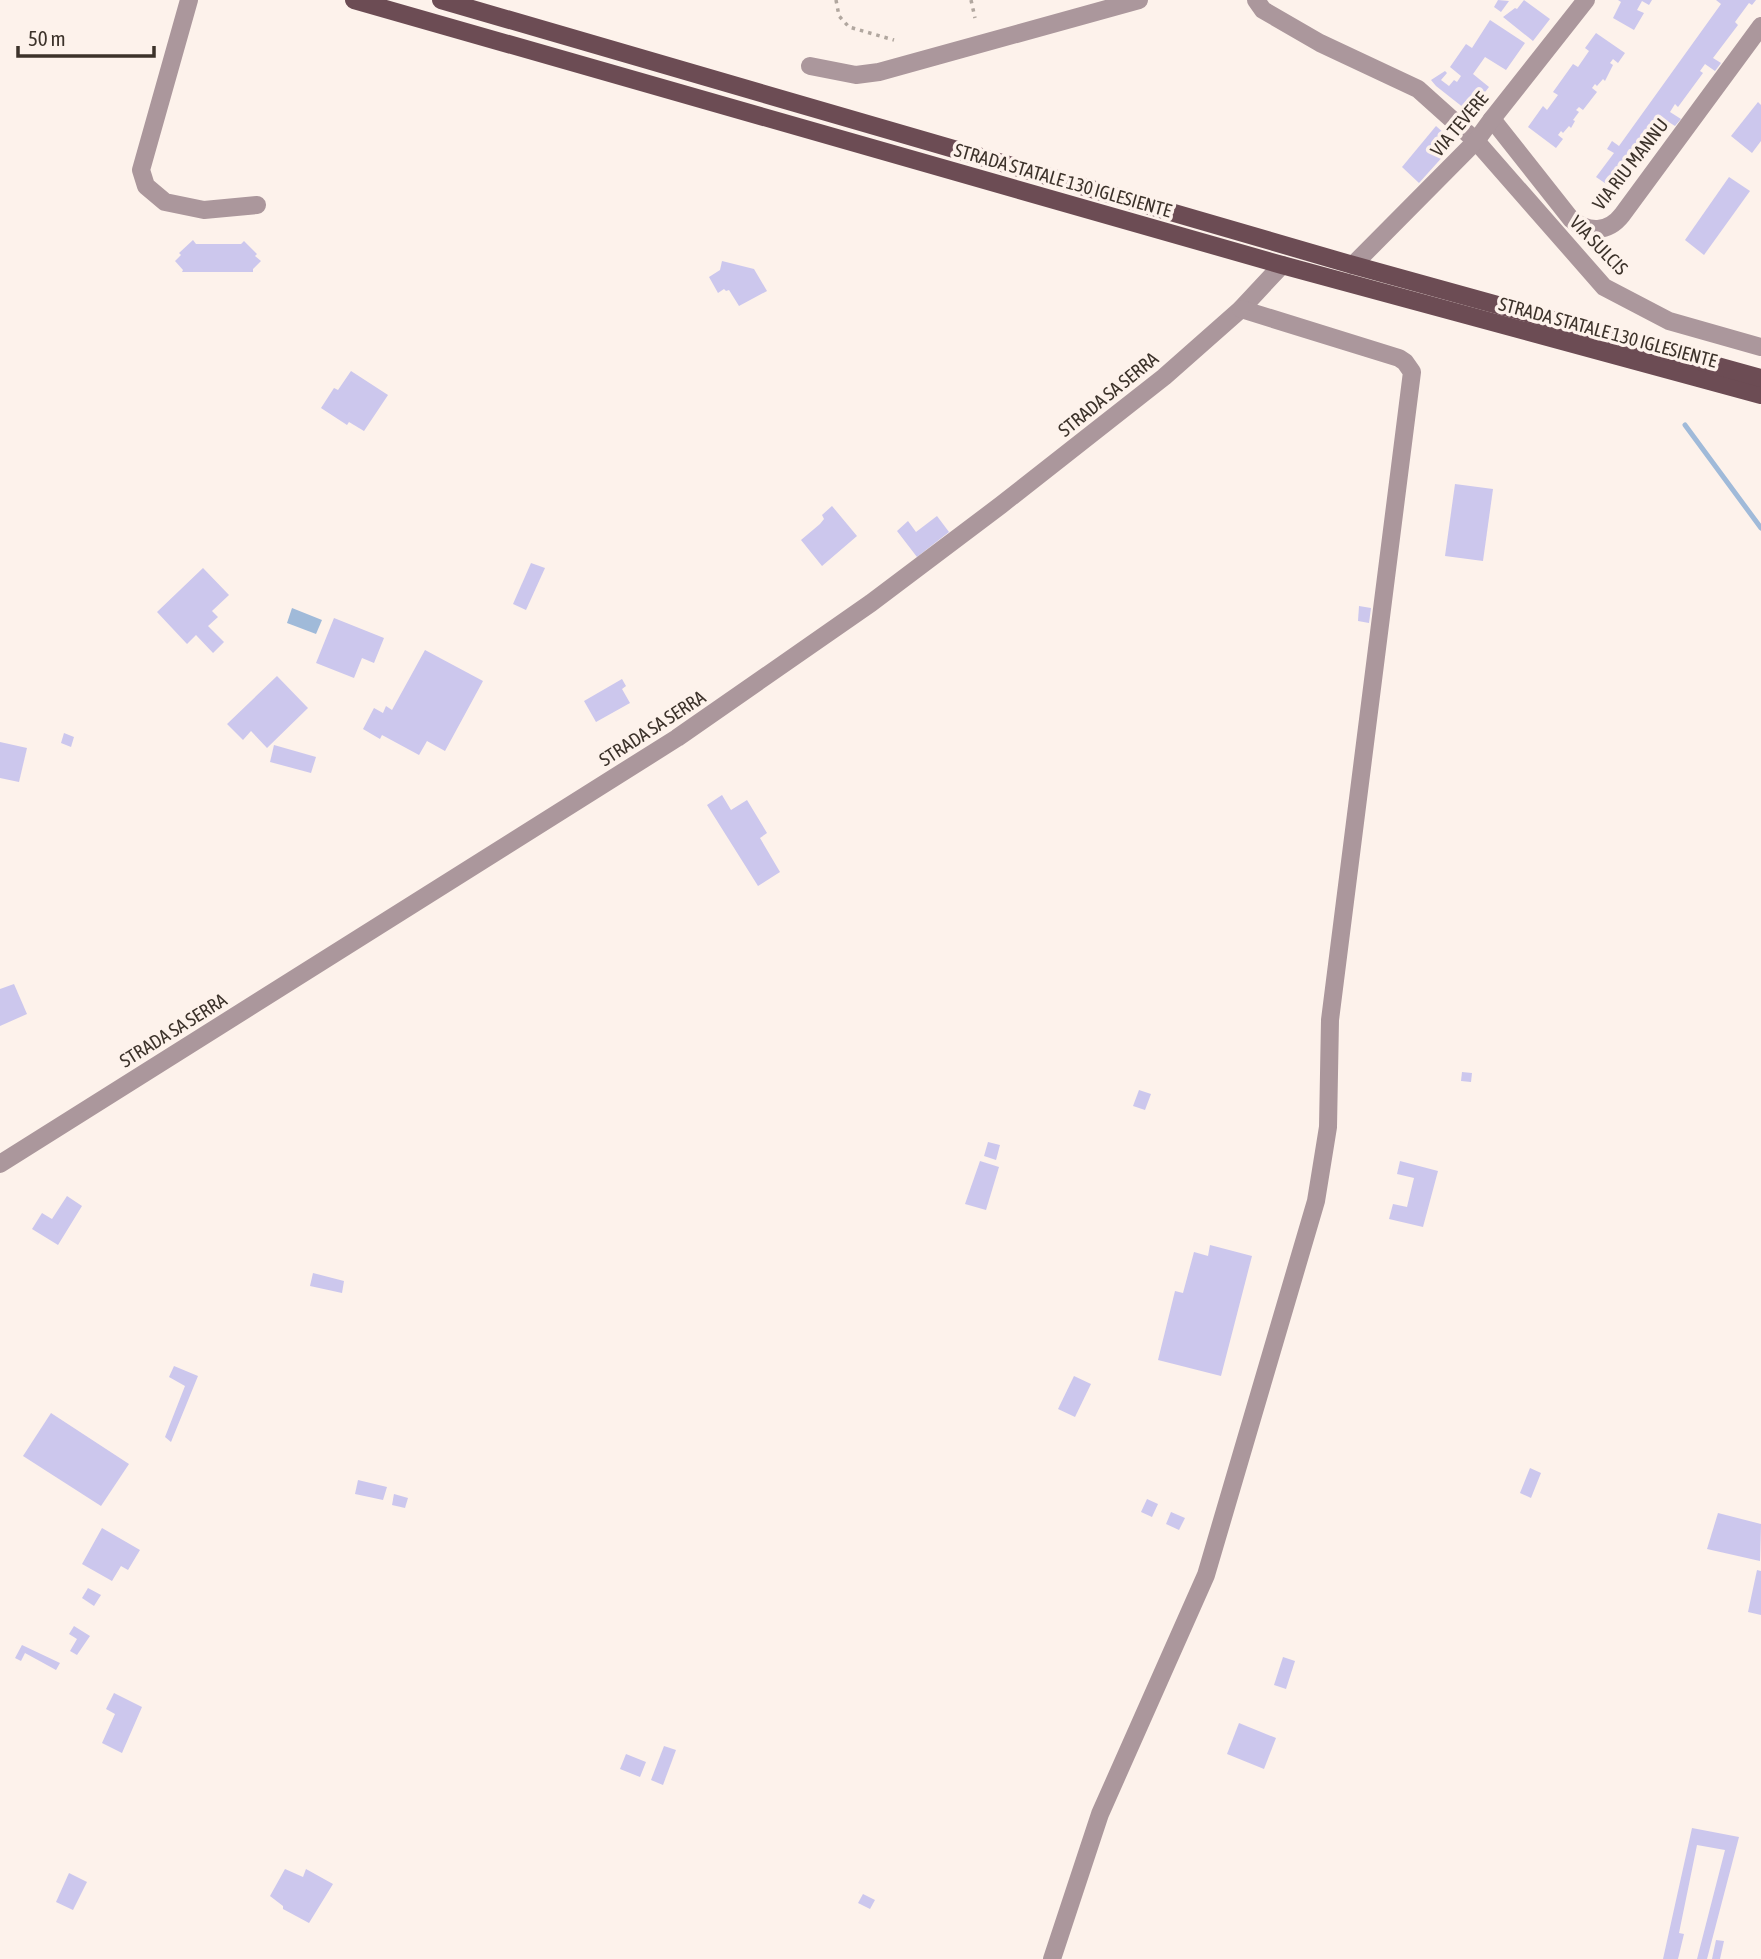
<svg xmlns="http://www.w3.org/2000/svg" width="1761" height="1959" font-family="'Asap Condensed',sans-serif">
	<rect width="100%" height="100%" fill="#fdf2eb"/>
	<!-- water -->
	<path fill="#a0bad9" d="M292,608L322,620L316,634L287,623Z"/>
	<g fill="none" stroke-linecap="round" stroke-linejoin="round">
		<!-- stream -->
		<path stroke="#a0bad9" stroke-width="5" d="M1685,425L1761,528"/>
	</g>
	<!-- building -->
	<g fill="#ccc7ed">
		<path d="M1498,0L1509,1L1501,12L1494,7Z"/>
		<path d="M1524,0L1550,19L1533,41L1503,17L1515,8L1517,9Z"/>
		<path d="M1618,0H1652L1649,5L1642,1L1637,10L1644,13L1634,30L1613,18L1621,2Z"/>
		<path d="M1716,0H1756L1752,5L1749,3L1735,22L1738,25L1713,58L1721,63L1715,71L1705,64L1700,71L1703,73L1678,107L1675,104L1670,112L1681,119L1675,126L1667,121L1618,192L1596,177L1614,153L1607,149L1612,141L1619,146L1721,4Z"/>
		<path d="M1490,20L1525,43L1506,70L1485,57L1473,74L1489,87L1469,112L1436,86L1431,80L1445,71L1447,73L1441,80L1449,86L1454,80L1457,82L1461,76L1450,67L1466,44L1472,48Z"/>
		<path d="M1596,33L1625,53L1618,63L1613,59L1610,63L1613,65L1605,81L1603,79L1597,86L1595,84L1592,88L1597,92L1583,110L1579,107L1576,110L1579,112L1573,120L1575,121L1571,128L1569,126L1563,133L1561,131L1558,135L1563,139L1556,148L1528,127L1543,106L1547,110L1558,95L1553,92L1573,64L1578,67L1589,51L1585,48Z"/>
		<path d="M1758,102L1761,105V141L1752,153L1731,136Z"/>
		<path d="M1436,126L1455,143L1419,183L1402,167Z"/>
		<path d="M1729,177L1750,191L1704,255L1685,240Z"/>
		<path d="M193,240L196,244H241L244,241L257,254L255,256L261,261L253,269V272H182L183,270L175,261L181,255L179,253Z"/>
		<path d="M722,261L754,269L767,291L739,306L729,290L726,291L724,289L718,293L709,277L720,270Z"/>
		<path d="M351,371L388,395L364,431L349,422L347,425L321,408L334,388L338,390Z"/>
		<path d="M1455,484L1493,489L1483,561L1445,556Z"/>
		<path d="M832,506L857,536L822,566L801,540L820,524L824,519L822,515Z"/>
		<path d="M937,516L949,532L917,557L897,531L908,521L916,532Z"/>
		<path d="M531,563L545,568L526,610L513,604Z"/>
		<path d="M203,568L229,595L212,611L218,617L208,626L224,642L213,653L196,635L187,644L157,612Z"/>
		<path d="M1359,606L1371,608L1369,623L1358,621Z"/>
		<path d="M334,618L384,638L374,663L362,658L354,678L316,663Z"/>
		<path d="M425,650L483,681L445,751L427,741L419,755L382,735L380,739L363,729L374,708L383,713L386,706L392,710Z"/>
		<path d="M277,676L308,708L267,748L251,731L243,740L227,724Z"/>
		<path d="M622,679L626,686L622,689L630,703L596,722L584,701Z"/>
		<path d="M64,733L74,737L71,747L61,743Z"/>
		<path d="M0,742L27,748L19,782L0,778Z"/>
		<path d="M274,745L316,757L311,773L270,762Z"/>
		<path d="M722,795L731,810L747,800L767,833L760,838L780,872L758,886L707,805Z"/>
		<path d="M14,984L27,1014L0,1026V989Z"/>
		<path d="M1462,1072L1472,1073L1471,1082L1461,1081Z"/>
		<path d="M1139,1090L1151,1094L1145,1110L1133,1106Z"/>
		<path d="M988,1142L1000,1145L996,1160L984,1156Z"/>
		<path d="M980,1161L999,1167L986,1210L965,1204Z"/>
		<path d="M1400,1161L1438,1171L1423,1227L1389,1219L1393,1204L1407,1207L1414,1178L1397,1174Z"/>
		<path d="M67,1196L82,1206L58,1245L32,1229L42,1213L52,1219Z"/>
		<path d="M1210,1245L1252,1256L1221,1376L1158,1360L1175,1291L1183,1293L1194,1252L1208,1256Z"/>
		<path d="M313,1273L344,1281L342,1293L310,1286Z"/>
		<path d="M174,1366L198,1376L171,1442L165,1437L185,1386L169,1377Z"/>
		<path d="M1074,1376L1091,1384L1075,1417L1058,1409Z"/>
		<path d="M51,1413L129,1464L101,1506L23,1456Z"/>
		<path d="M1530,1468L1541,1473L1531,1498L1520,1493Z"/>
		<path d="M358,1480L387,1487L383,1500L355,1494Z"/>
		<path d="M394,1494L408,1498L405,1508L392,1505Z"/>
		<path d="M1147,1499L1158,1504L1152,1517L1141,1512Z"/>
		<path d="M1171,1512L1185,1518L1179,1530L1166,1524Z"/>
		<path d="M1718,1513L1761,1524L1760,1561L1707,1549Z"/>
		<path d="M102,1528L140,1550L128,1570L121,1566L112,1581L82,1564Z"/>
		<path d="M1757,1570L1761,1571V1615L1748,1612Z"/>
		<path d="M88,1588L101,1595L94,1606L82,1598Z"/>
		<path d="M74,1626L90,1636L77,1655L70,1651L77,1639L69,1634Z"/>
		<path d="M22,1645L60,1663L56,1670L25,1653L21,1661L15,1658Z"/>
		<path d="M1283,1657L1295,1661L1286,1689L1274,1685Z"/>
		<path d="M114,1693L142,1707L122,1753L102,1743L115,1714L106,1709Z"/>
		<path d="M1239,1723L1276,1738L1264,1769L1227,1754Z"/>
		<path d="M664,1746L676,1750L663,1785L651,1780Z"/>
		<path d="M626,1754L646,1762L640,1777L620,1769Z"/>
		<path d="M1692,1828L1739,1837L1707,1959H1697L1725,1850L1697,1845L1679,1933L1684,1934L1678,1959H1663Z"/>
		<path d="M285,1869L303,1877L306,1869L333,1884L309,1923L283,1909V1906L270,1896Z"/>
		<path d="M69,1873L87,1882L73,1910L56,1902Z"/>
		<path d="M863,1894L875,1900L870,1909L858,1903Z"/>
		<path d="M1716,1940L1724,1941L1720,1959H1712Z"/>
	</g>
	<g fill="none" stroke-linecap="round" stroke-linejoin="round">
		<!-- path -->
		<g stroke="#b1a79f" stroke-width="3.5" stroke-dasharray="3.5 5" stroke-linecap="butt">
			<path d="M836,0L839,16L849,27L894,40"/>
			<path d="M971,0L975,18"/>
		</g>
		<!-- minor -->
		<g stroke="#ab979c" stroke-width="18">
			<path d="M189,0L141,170L146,186L165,202L204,210L257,205"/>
			<path d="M1256,0L1263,10L1320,43L1418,89L1476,141L1604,287L1669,321L1761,347"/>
			<path d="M810,66L856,75L879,72L1139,0"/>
			<path d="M1492,119L1571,219C1588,233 1608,233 1622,215L1761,26"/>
			<path d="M1353,265L1476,141L1492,119L1586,0"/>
			<path d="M0,1164L677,738L871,603L1001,505L1164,377L1241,309L1282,265"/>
			<path d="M1052,1959L1100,1814L1206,1575L1316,1201L1328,1127L1330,1020L1412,372L1405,362L1399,358L1241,309"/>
		</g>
		<!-- major -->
		<g stroke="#6c4c54" stroke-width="18">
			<path d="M354,0L1282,265L1761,395"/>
			<path d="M441,0L1353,265L1761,378"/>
		</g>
	</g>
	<g text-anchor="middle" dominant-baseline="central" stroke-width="7" stroke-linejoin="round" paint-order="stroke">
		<!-- street labels -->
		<g font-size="19" fill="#3c322a" stroke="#fdf2eb">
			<text transform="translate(1459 124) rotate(-50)">VIA TEVERE</text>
			<text transform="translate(1630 164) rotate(-52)">VIA RIU MANNU</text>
			<text transform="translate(1063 180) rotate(16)">STRADA STATALE 130 IGLESIENTE</text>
			<text transform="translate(1599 245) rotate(46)">VIA SULCIS</text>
			<text transform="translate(1608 332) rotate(15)">STRADA STATALE 130 IGLESIENTE</text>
			<text transform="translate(1108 394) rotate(-39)">STRADA SA SERRA</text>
			<text transform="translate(652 728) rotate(-33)">STRADA SA SERRA</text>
			<text transform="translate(173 1030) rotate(-32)">STRADA SA SERRA</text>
		</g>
	</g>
	<!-- scale -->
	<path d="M18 46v10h136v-10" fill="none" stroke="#3c322a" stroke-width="3.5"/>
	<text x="28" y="46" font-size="21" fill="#3c322a" stroke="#fdf2eb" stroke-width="5" paint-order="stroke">50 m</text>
</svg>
